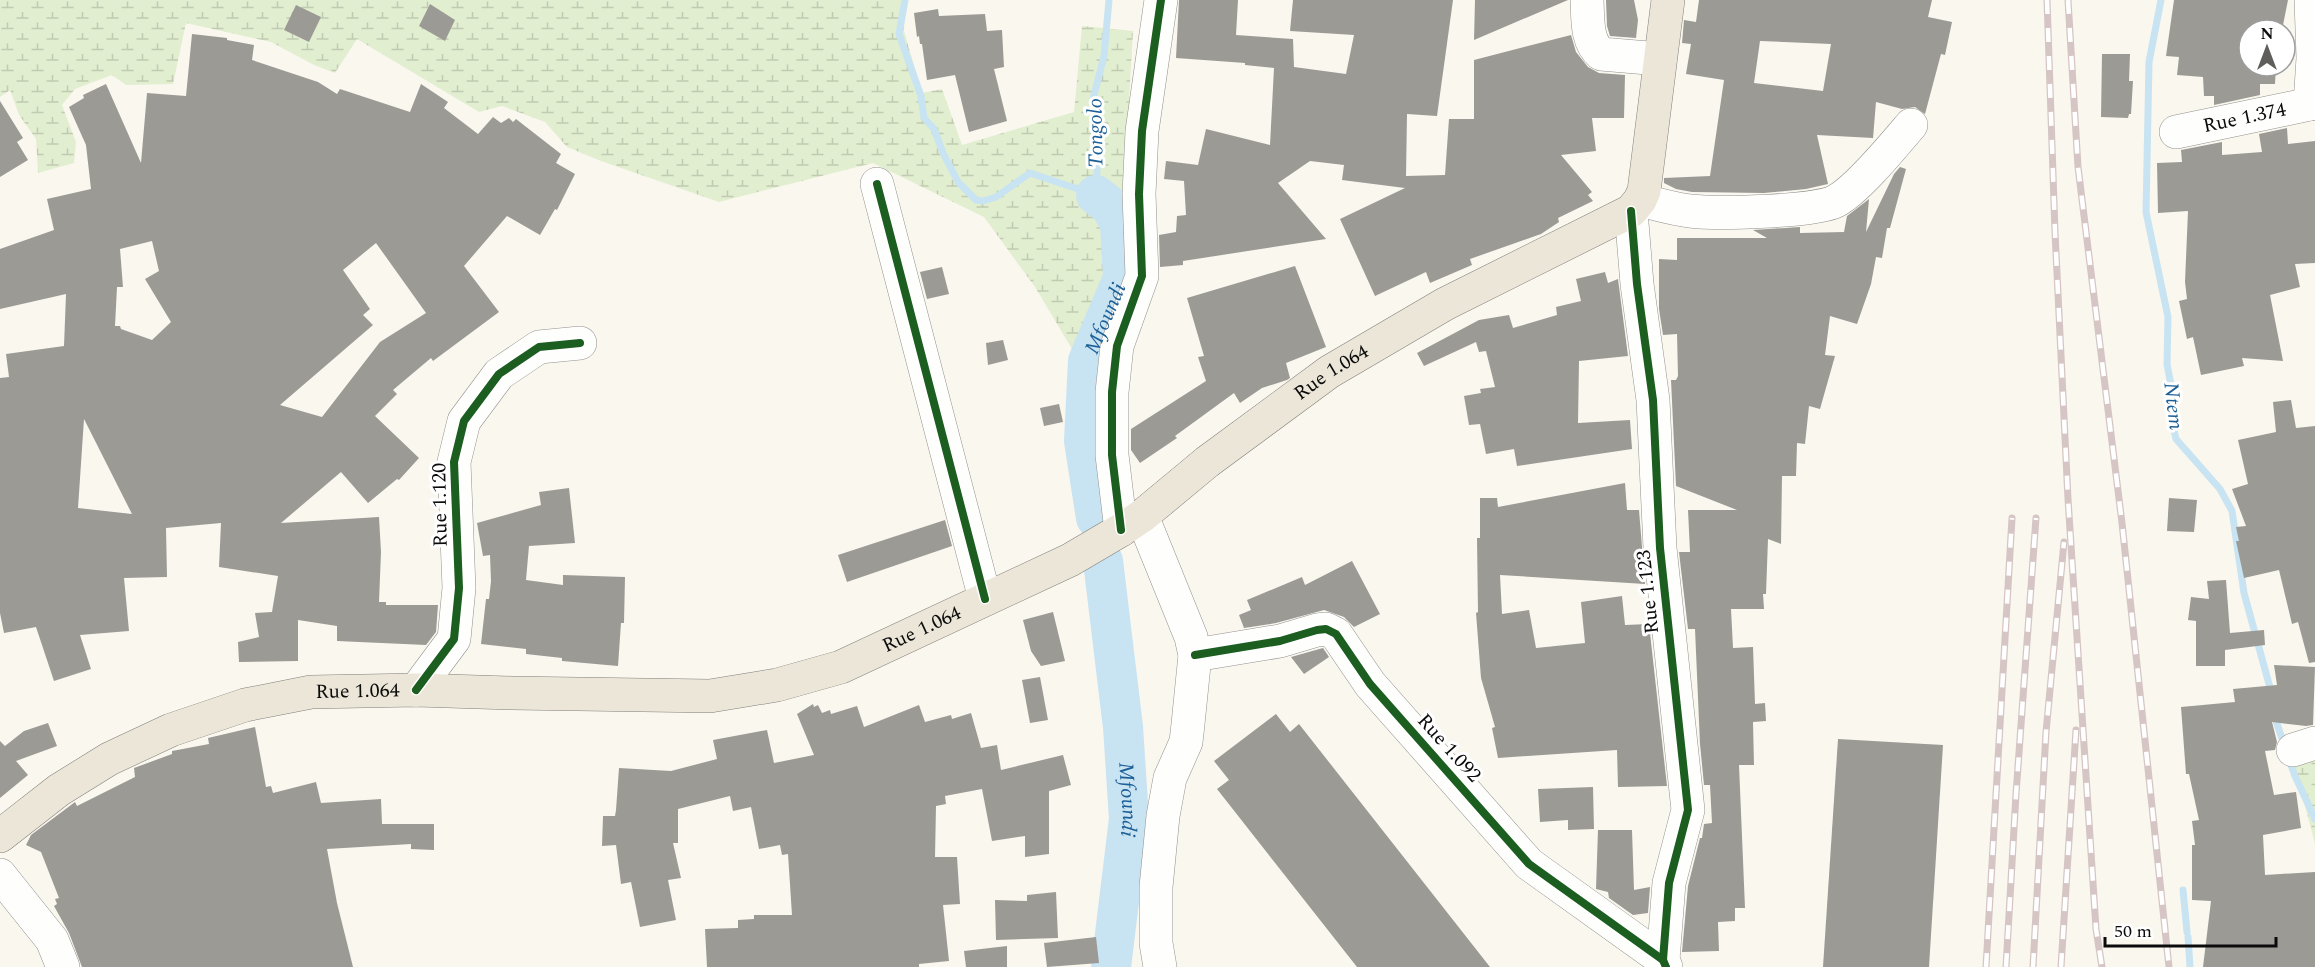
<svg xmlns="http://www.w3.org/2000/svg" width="2315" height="967" font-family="Spectral,serif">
	<defs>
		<pattern id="wetland-marsh" width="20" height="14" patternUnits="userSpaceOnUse" patternTransform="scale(1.5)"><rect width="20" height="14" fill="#e2eed0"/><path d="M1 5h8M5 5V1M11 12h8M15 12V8" fill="none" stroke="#c1cbb1"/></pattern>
	</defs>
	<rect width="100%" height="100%" fill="#faf7ef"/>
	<!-- wetland -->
	<g fill="url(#wetland-marsh)">
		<path d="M0,0H905L904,31L922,93L942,89L962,145L1074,112L1082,26L1133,31L1129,100L1131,284L1104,365L1079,371L1072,349L1035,287L984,217L873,163L719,202L601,161L567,147L545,122L502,106L479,112L357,39L335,73L314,65L271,42L186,23L173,84L126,85L112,75L75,89L62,105L76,142L74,163L38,173L36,139L19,115L10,90L0,97Z"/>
		<path d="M2315,754V844L2300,787L2289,762Z"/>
	</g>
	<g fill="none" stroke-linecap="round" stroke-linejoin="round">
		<!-- stream -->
		<g stroke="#c8e3f2" stroke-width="7">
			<path d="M905,0L899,34L921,96L924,118L934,129L943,153L958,182L976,200L983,201L996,197L1030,173L1096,195L1098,146L1093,99L1104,56L1109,0"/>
			<path d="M2161,0L2149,62L2146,212L2168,317L2167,364L2175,406L2174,430L2176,439L2220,489L2232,511L2244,593L2272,695"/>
			<path d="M2274,715L2285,747"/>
			<path d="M2288,757L2295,776L2315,819"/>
			<path d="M2183,890L2187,932"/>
			<path d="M2188,937L2190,967"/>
		</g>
		<!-- river -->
		<g stroke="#c8e3f2" stroke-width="40">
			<path id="s1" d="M1096,518L1084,441L1088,361L1123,278L1120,224L1111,207L1096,195"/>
			<path id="s2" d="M1103,561L1123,727L1129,819L1111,967"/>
		</g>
	</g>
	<!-- building -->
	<g fill="#9c9a95" fill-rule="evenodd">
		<path d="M1179,0H1238L1236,35L1293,39L1294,67L1346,74L1354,35L1290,31L1293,0H1453L1437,116L1407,114L1406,176L1445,175L1449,119H1474V60L1571,35L1576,52L1588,67L1599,73L1625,75L1624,118H1592L1596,151L1561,155L1592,192L1588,195L1593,201L1558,218L1559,222L1541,234L1470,259L1472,265L1430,283L1426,272L1375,296L1340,219L1405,188L1342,180L1344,165L1310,161L1278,183L1326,239L1183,261V265L1160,267L1159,235L1176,232L1177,216L1186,215L1184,181L1164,179L1166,161L1198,165L1206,129L1270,145L1274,68L1245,65V63L1176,58Z"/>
		<path d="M1475,0H1568L1474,40Z"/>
		<path d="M1606,0H1634L1638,20L1636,38L1610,36L1607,26Z"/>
		<path d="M1699,0H1932L1928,17L1952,22L1945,55L1941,54L1925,114L1915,107L1902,109L1876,102L1873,138L1817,135L1828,184L1806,189L1764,193L1692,192L1676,189L1664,183V178L1710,176L1724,80L1686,74L1691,44L1682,43L1684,20L1696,22ZM1760,41L1831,44L1823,91L1754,83Z"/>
		<path d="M2174,0H2288L2282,30H2249V66H2276L2275,84H2260V95L2214,105V96H2204L2203,77L2177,75L2179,57L2166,56Z"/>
		<path d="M430,4L455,20L445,41L419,26Z"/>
		<path d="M296,5L321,17L309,42L284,30Z"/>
		<path d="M938,9L939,16L985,14L987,31L1002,30L1004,67L994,69L1007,121L969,132L955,75L927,80L922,44H920L919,36L917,37L914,13Z"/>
		<path d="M192,34L227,38V40L254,45L252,60L318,82L337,94L340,89L410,112L421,84L448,102L444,108L478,134L493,117L501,123L509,118L513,122L516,119L561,154L556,163L575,174L557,210L555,209L540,235L507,216L464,266L499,312L433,361L431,358L393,390L397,394L375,416L419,458L399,480L397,479L368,503L341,472L281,523L379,517L381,552L379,602H386V605H438L436,632L426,645L337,641V626L298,620V661L239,662L238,642L259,637L255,613L272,612L278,576L219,567L221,523L166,528L167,577L124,578L129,631L80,635L91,669L54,681L36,627L4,633L0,613V378L9,377L6,354L64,346L66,294L0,309V249L54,230L47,199L91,189L86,145L69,107L84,98L83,95L106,84L141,163L147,93L186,96ZM152,241L159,271L145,279L171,322L152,340L121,329L120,326H115L117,287H123L120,249ZM376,243L426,313L380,342L322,417L280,405L373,325L363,315L370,309L343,270ZM84,419L132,514L78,508Z"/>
		<path d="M2102,54H2130L2129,81H2133L2131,114H2129L2128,118L2101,117Z"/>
		<path d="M0,101L23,138L17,142L28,160L0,177Z"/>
		<path d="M2287,128L2288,144L2315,141V263L2295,264L2300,287L2270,295L2283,361L2242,358L2244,366L2201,375L2193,337L2187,339L2179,301L2187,299L2185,282L2188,211L2158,213L2157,163L2182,162L2181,150L2222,142V155L2262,152L2259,134Z"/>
		<path d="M1900,167L1906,169L1890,228H1887L1882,258L1876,257L1871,284L1857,324L1830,316L1825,355L1835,356L1820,409L1809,406L1805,444L1797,443L1796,476H1782L1781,544L1768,539L1766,594H1763L1764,609H1731L1733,648L1753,647L1755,704L1765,703L1766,721L1753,722L1754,765H1739L1745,908H1735V921L1718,922L1719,951L1682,952L1688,886L1700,838H1702L1704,824L1712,823L1710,785H1704L1700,744L1695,629H1688L1679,552H1690L1688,510H1737L1676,486L1671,380H1676L1678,376L1677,334L1663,335L1659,309V259L1677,260V238H1767L1753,230L1800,227V233L1844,232L1847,216L1869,199L1866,232L1894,174Z"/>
		<path d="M1295,266L1326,347L1286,363L1290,378L1287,380L1262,388L1240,403L1234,393L1175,436L1177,438L1140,463L1131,450V429L1206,381L1198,357L1204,356L1187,298Z"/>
		<path d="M942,267L949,294L927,299L920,272Z"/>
		<path d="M1605,272L1608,283L1618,279L1628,356L1579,361L1578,423L1630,420L1632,449L1517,466L1514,449L1486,454L1480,424L1469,425L1464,396L1481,393L1480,389L1495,387L1486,351L1479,352L1476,342L1424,366L1417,353L1479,320L1509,315L1513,328L1557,315L1556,307L1581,301L1576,279Z"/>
		<path d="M1003,340L1008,360L988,365L986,343Z"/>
		<path d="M2291,400L2296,428L2315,426V662L2309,663L2298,622L2292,624L2279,570L2244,578L2236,541H2239L2236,527L2246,526L2232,489L2248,484L2238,440L2276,432L2273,402Z"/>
		<path d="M1059,404L1063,422L1044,426L1040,408Z"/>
		<path d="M1625,483L1627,510H1639L1645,584L1500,575L1502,614L1529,610L1536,648L1585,643L1581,602L1622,596L1625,625L1649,624L1667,786L1618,787L1617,750L1498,758L1492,728L1495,727L1481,678L1476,613L1478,612L1477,538H1480V498H1497L1498,507Z"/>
		<path d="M569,488L575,543L529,546L526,580L563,585V575L625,577L624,623H621L618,666L562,661V658L526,654V649L481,644L486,599H489L491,581L490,555L483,556L477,523L541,505L539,492Z"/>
		<path d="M2169,498L2197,500L2194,532L2167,531Z"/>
		<path d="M945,520L952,546L847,582L838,555Z"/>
		<path d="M1352,561L1380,614L1354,627L1344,617L1324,610L1276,623L1244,628L1239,615L1251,610L1247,600L1302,577L1305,585Z"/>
		<path d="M2226,580L2230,633L2264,630L2265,645L2225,650V666H2196V621L2188,620L2191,597L2209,599L2207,581Z"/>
		<path d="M1053,612L1065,661L1041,666L1031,651L1023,620Z"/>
		<path d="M1323,648L1329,657L1304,674L1291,657Z"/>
		<path d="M2274,665L2315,667L2313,725L2306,726L2272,722L2277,742L2275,750L2265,751L2274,795L2296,792L2301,828L2263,835L2265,875L2315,872V967H2203L2211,901L2192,900V845H2195L2192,821L2199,820L2189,774H2186L2181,707L2235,702L2233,689L2277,685Z"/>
		<path d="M1040,677L1048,720L1030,723L1022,680Z"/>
		<path d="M813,704L814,707L818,705L822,713L830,710L831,714L857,706L864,727L919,705L925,722L951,715L952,719L971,713L981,748L997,745L1001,770L1063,755L1071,785L1049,791V854L1025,857V836L992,841L982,789L945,796L946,804L936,806L935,857H957L960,904L943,905L949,961L919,964V967H707L705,929L738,928V920L754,919V915H792L788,854L782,855L780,845L759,849L751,807L733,811L730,796L678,809V843H673L681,878L668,880L676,920L640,927L631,882L621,884L616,845L602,846L603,816H615L616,810L619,768L671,771L717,759L713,740L767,730L774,763L814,755L797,714Z"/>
		<path d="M1276,714L1290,732L1299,724L1490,967H1357L1217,789L1229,780L1214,761Z"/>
		<path d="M48,723L57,746L16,761L28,775L0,798V741L5,746L24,731Z"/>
		<path d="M255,727L266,787L271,786L273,793L316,782L321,803L381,799L382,824H434V850L411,849V844L327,849L337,903L353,967H82L69,933L54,906L57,904L55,899L59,898L41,852L26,845L31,835L75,802L77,806L135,777L134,768L172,754V751L209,744L208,738Z"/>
		<path d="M1838,739L1943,745L1929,967H1823Z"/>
		<path d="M1593,787L1594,829L1568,830V820L1540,822L1538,789Z"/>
		<path d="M1598,830H1632L1634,890L1650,887L1648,913L1633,915L1609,898L1608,892L1596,889Z"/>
		<path d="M1056,892L1058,938L996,940L995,900L1027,901V895Z"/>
		<path d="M1096,937L1099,963L1047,967L1044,943Z"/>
		<path d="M1007,946V967H966L964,951Z"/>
	</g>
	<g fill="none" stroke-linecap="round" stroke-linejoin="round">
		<defs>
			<g id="minor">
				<path d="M1587,0C1588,19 1586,41 1601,54L1660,59"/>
				<path d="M2310,104L2313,58L2311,0"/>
				<path id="s3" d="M2176,132L2315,103"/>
				<path d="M877,184L985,599"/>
				<path d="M1640,200C1657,204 1673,209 1690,211C1716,214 1816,212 1836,201C1858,189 1894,145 1911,125"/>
				<path d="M1631,211L1637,284L1653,400L1660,548L1688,810L1669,883L1663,960L1666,967"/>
				<path d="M1142,516L1191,637L1195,655L1188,724L1186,742L1170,778L1163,816L1156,887V943L1160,967"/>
				<path d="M1121,530L1112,455V392L1117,346L1142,276L1139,194L1142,131L1161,0"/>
				<path d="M1195,655L1280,641L1317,630L1326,629L1336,634L1370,684L1529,864L1663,960"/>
				<path d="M416,690L454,639L459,588L454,462L464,421L499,374L539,347L580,343"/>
				<path d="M2293,750L2315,743"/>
				<path d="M0,875L52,940L63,967"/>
			</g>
			<g id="major">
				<path id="s4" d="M0,836L59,790L109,759L171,730L245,705L311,692L416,690L512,693L710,696L777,685L841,667L1070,560L1121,530L1142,516L1207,462L1329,372L1445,304L1631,211L1640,200L1644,191L1668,0"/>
			</g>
		</defs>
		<!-- minor casing -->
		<use href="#minor" stroke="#93918e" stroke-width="34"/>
		<!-- major casing -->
		<use href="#major" stroke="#807f7b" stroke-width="34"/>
		<!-- minor -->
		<use href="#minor" stroke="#fefefd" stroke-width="33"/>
		<!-- major -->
		<use href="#major" stroke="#ebe6d8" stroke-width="33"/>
		<defs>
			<g id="rail">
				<path d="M2047,0L2055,232L2068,499L2096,929L2102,967"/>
				<path d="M2068,0L2078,167L2122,523L2169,967"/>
				<path d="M1986,967L2012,518"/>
				<path d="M2006,967L2016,794L2036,518"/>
				<path d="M2033,967L2046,732L2064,542"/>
				<path d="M2061,967L2076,730"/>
			</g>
		</defs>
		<!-- rail casing -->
		<use href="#rail" stroke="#d5c5c4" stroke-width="7"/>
		<!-- rail -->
		<use href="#rail" stroke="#fff" stroke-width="4.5" stroke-dasharray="14" stroke-linecap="butt"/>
		<defs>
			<g id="cycleway">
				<path d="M877,184L985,599"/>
				<path d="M1631,211L1637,284L1653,400L1660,548L1688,810L1669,883L1663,960L1666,967"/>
				<path d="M1121,530L1112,455V392L1117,346L1142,276L1139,194L1142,131L1161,0"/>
				<path d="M1195,655L1280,641L1317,630L1326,629L1336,634L1370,684L1529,864L1663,960"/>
				<path d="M416,690L454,639L459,588L454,462L464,421L499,374L539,347L580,343"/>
			</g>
		</defs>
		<!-- cycleway casing -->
		<use href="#cycleway" stroke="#fff" stroke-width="11"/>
		<!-- cycleway -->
		<use href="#cycleway" stroke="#1b5e20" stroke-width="8"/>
	</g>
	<g text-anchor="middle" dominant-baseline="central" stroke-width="6" stroke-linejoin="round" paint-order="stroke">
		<!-- street labels -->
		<g font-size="20" fill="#0b0b0b" stroke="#fff">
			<text stroke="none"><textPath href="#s3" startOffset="70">Rue 1.374</textPath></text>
			<text stroke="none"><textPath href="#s4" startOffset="1456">Rue 1.064</textPath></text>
			<text transform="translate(440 505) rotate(-91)">Rue 1.120</text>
			<text transform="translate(1648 592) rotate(-96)">Rue 1.123</text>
			<text stroke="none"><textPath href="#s4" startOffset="970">Rue 1.064</textPath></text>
			<text stroke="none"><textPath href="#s4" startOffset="394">Rue 1.064</textPath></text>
			<text transform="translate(1449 748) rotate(48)">Rue 1.092</text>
		</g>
		<!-- water labels -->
		<g font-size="21" font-style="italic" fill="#1c5f96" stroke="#fff">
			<text transform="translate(1096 133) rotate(-91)">Tongolo</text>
			<text stroke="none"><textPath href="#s1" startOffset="204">Mfoundi</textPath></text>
			<text transform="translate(2173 406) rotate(83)">Ntem</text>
			<text stroke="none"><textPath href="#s2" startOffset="240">Mfoundi</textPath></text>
		</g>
	</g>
	<!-- north arrow -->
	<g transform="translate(2267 48)"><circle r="28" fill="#ffffff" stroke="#9d9d9d" stroke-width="1.5"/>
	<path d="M0-4.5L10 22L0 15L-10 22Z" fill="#5f5e5b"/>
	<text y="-9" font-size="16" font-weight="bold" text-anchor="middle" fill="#0b0b0b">N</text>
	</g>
	<!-- scale -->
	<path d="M2105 937v9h171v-9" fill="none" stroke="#0b0b0b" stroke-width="3"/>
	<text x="2114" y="937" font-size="18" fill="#0b0b0b" stroke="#ffffff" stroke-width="4.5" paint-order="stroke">50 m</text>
</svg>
